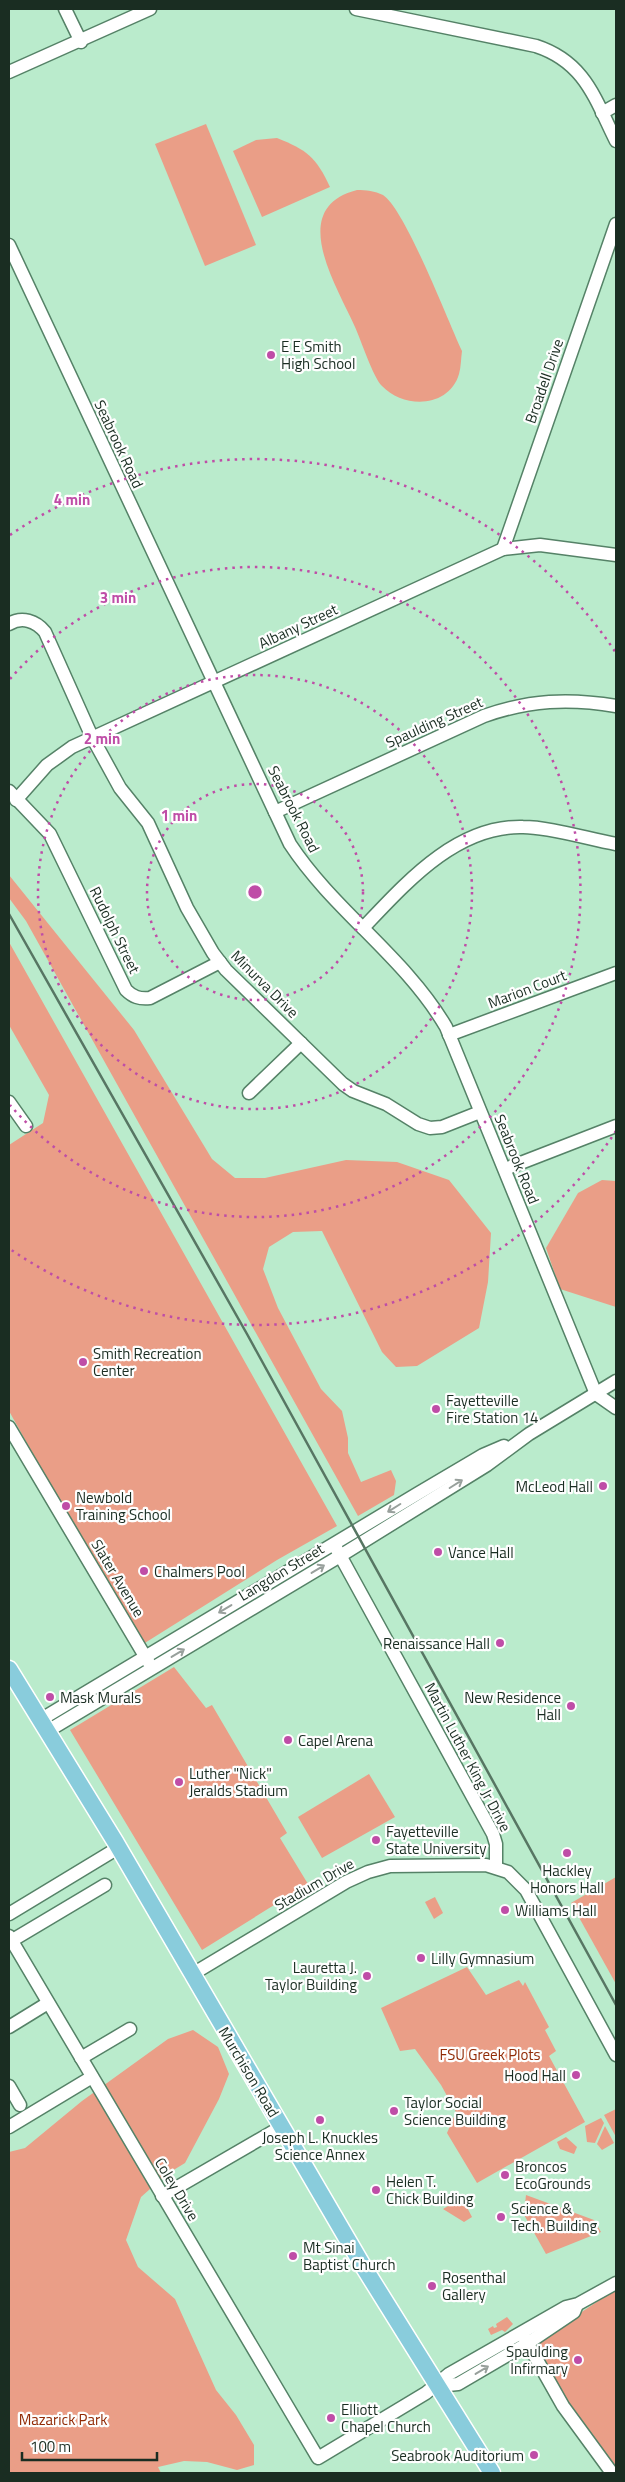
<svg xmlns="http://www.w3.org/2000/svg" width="625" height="2482" font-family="'Titillium Web',sans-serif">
	<rect width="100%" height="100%" fill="#baebcc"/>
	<!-- green -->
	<g fill="#ea9e87">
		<path d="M206,124L256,245L205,266L155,144Z"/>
		<path d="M277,138C307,150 316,157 330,187L262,217L233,151L256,140Z"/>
		<path d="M357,190C366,190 375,191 383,195C405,209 448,321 462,351C461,358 461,367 459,374C449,408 404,409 382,386C373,377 361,340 355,327C337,286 286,208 357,190Z"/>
		<path d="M9,875L134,1030L212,1159L235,1178H265L346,1160L397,1162L449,1180L491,1233L488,1282L479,1328L417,1366L396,1367L382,1352L322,1231L293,1232L269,1247L263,1269L278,1308L321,1389L342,1411L348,1438V1453L361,1482L391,1470L396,1481L394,1495L358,1516L26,921L9,898Z"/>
		<path d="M9,942L337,1526L277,1560L140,1646L9,1411V1145L43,1123L49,1095L9,1025Z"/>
		<path d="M602,1180L616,1181V1307L560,1289L546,1248L578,1193Z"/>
		<path d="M174,1667L206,1708L212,1705L287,1833L280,1838L308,1884L202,1950L70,1730Z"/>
		<path d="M369,1774L395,1817L322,1858L298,1817Z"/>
		<path d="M616,1877V1984L571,1903Z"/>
		<path d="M435,1897L443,1913L434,1919L425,1902Z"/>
		<path d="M467,1967L486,1995L519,1980L523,1986L525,1982L549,2027L545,2030L556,2051L549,2056L585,2122L477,2183L447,2133L456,2112L441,2085L415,2049L400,2051L381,2008Z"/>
		<path d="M193,2030L218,2047L229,2074L219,2099L185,2163L167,2174L141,2197L126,2240L138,2267L175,2299L216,2390L236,2415L254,2445V2465L237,2470L207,2462L184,2461L158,2467L161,2473H9V2152L25,2148L82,2101L168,2039Z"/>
		<path d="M616,2109V2137L604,2115Z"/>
		<path d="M601,2118L604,2123L595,2143L587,2142L585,2126Z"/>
		<path d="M605,2126L614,2143L602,2150L597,2144Z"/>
		<path d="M566,2137L577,2147L574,2154L560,2149L557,2142Z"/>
		<path d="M526,2195L594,2220L601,2232L546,2254L518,2204H525Z"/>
		<path d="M461,2196L472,2217L464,2222L443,2209L457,2201Z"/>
		<path d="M616,2289V2473H613L531,2346Z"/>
		<path d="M507,2317L513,2324L505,2332L502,2330L491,2335L488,2329L493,2326L494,2328L497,2327L496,2324Z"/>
	</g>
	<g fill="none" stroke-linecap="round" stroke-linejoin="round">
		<defs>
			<g id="minor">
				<path d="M65,9L81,42"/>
				<path d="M356,9L536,46C585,62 595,99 616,141"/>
				<path d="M9,72L150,9"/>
				<path d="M602,113L616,105"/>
				<path d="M9,245L290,844C334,911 405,957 446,1027L596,1394L616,1408"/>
				<path d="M503,549L616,224"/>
				<path d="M9,624C22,616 36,621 45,632L92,737L120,788L148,823L187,908L213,953L226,970L343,1084L353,1091L386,1104L418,1124L430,1128L442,1127L480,1112"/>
				<path d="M9,791L50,834L126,990C133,997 139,999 150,998L220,962"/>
				<path d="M16,800L47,765L72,747L503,549L540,545L616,555"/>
				<path d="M275,812L484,716C529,700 569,698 616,706"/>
				<path d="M363,928C405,884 456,825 523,827C550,827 588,839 616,844"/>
				<path d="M449,1035L616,973"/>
				<path d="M249,1093L301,1043"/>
				<path d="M9,1102L26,1126"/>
				<path d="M505,1169L616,1126"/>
				<path d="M9,1427L149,1663"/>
				<path d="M336,1548L493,1834L496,1844V1867"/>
				<path d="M40,1720L417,1494L483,1455L504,1446"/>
				<path d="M46,1732L340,1556L487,1465L529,1434L616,1381"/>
				<path d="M9,1914L118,1848"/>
				<path d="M9,1936L318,2458L426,2393L449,2374L566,2307L578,2304L616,2283"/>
				<path d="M11,1941L105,1885"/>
				<path d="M191,1975L346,1882L368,1872L390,1866L486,1865L508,1872L526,1890L616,2055"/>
				<path d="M9,2027L48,2003"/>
				<path d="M81,2058L130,2029"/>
				<path d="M9,2086L20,2105"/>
				<path d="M9,2127L92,2077"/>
				<path d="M162,2196L281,2127"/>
				<path d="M524,2337L563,2406L612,2473"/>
				<path d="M438,2386L458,2384L528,2343L574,2312L576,2307"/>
			</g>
			<path id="major" d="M9,1669L116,1843L363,2266L492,2473"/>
		</defs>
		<!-- minor casing -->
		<use href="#minor" stroke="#558267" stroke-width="15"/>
		<!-- major casing -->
		<use href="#major" stroke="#fff" stroke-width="19"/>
		<!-- minor -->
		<use href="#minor" stroke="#fff" stroke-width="12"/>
		<!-- major -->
		<use href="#major" stroke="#89ccdc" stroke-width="16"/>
		<!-- rail -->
		<path stroke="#577663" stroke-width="2.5" d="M9,914L247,1334L616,2005"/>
	</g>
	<!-- one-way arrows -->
	<defs><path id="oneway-shaft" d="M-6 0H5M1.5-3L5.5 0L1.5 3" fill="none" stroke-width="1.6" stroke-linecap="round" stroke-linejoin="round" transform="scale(1.25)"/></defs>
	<g stroke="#98a09c">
		<use href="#oneway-shaft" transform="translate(456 1484) rotate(-32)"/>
		<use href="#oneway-shaft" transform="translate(394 1508) rotate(148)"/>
		<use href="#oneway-shaft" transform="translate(318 1569) rotate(-31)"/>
		<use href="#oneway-shaft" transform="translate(225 1609) rotate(149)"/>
		<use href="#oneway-shaft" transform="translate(178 1653) rotate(-31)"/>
		<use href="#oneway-shaft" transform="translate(482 2370) rotate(-31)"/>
	</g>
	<!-- distance rings -->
	<g fill="none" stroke="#bf4da7" stroke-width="2.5" stroke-dasharray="2.5 5">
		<circle cx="255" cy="892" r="108"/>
		<circle cx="255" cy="892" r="217"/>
		<path d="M10 679A325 325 0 1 1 10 1105"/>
		<path d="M616 1131A433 433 0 0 1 10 1249M10 535A433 433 0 0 1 616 653"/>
	</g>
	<!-- markers -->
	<g fill="#bf4da7" stroke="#fefefe" stroke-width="2">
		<circle cx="271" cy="355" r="5"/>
		<circle cx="83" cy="1362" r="5"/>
		<circle cx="436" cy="1409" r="5"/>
		<circle cx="603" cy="1486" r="5"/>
		<circle cx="66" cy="1506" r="5"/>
		<circle cx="438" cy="1552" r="5"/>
		<circle cx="144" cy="1571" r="5"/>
		<circle cx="500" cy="1643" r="5"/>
		<circle cx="50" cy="1697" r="5"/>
		<circle cx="571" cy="1706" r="5"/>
		<circle cx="288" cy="1740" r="5"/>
		<circle cx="179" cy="1782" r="5"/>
		<circle cx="376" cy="1840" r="5"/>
		<circle cx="567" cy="1853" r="5"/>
		<circle cx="505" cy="1910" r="5"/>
		<circle cx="421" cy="1958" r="5"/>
		<circle cx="367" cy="1976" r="5"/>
		<circle cx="576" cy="2075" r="5"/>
		<circle cx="394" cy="2111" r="5"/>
		<circle cx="320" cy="2120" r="5"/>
		<circle cx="505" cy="2175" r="5"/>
		<circle cx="376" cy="2190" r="5"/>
		<circle cx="501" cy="2217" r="5"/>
		<circle cx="293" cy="2256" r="5"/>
		<circle cx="432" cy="2286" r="5"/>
		<circle cx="578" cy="2360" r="5"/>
		<circle cx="331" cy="2418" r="5"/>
		<circle cx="534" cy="2455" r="5"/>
	</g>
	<g text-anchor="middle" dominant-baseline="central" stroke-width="4.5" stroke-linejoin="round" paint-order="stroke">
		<!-- poi labels -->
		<g font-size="15" fill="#1a2d22" stroke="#fefefe" text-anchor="start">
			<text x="281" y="346">E E Smith<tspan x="281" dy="17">High School</tspan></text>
			<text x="93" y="1353">Smith Recreation<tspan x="93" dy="17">Center</tspan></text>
			<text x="446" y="1400">Fayetteville<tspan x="446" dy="17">Fire Station 14</tspan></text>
			<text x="593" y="1486" text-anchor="end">McLeod Hall</text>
			<text x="76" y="1497">Newbold<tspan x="76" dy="17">Training School</tspan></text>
			<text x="448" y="1552">Vance Hall</text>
			<text x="154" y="1571">Chalmers Pool</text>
			<text x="490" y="1643" text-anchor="end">Renaissance Hall</text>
			<text x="60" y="1697">Mask Murals</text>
			<text x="561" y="1697" text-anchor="end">New Residence<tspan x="561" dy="17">Hall</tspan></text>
			<text x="298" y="1740">Capel Arena</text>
			<text x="189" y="1773">Luther "Nick"<tspan x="189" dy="17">Jeralds Stadium</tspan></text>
			<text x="386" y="1831">Fayetteville<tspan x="386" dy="17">State University</tspan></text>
			<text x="567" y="1870" text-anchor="middle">Hackley<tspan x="567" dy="17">Honors Hall</tspan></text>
			<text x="515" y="1910">Williams Hall</text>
			<text x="431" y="1958">Lilly Gymnasium</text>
			<text x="357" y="1967" text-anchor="end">Lauretta J.<tspan x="357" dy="17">Taylor Building</tspan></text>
			<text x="566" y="2075" text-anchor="end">Hood Hall</text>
			<text x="404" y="2102">Taylor Social<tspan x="404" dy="17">Science Building</tspan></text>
			<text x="320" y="2137" text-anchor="middle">Joseph L. Knuckles<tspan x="320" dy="17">Science Annex</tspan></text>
			<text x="515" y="2166">Broncos<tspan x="515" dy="17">EcoGrounds</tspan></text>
			<text x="386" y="2181">Helen T.<tspan x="386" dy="17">Chick Building</tspan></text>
			<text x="511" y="2208">Science &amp;<tspan x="511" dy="17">Tech. Building</tspan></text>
			<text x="303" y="2247">Mt Sinai<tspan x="303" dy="17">Baptist Church</tspan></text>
			<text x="442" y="2277">Rosenthal<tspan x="442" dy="17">Gallery</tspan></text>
			<text x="568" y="2351" text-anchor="end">Spaulding<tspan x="568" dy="17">Infirmary</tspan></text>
			<text x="341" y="2409">Elliott<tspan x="341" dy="17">Chapel Church</tspan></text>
			<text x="524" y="2455" text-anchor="end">Seabrook Auditorium</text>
		</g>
		<!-- street labels -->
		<g font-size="15" fill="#1a2d22" stroke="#fefefe">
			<text transform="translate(544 381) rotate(-71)">Broadell Drive</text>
			<text transform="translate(119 444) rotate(65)">Seabrook Road</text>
			<text transform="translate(298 626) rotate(-25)">Albany Street</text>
			<text transform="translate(434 722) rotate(-24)">Spaulding Street</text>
			<text transform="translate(294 809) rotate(63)">Seabrook Road</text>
			<text transform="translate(115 930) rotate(64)">Rudolph Street</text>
			<text transform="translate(265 984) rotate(45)">Minurva Drive</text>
			<text transform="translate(527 989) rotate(-21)">Marion Court</text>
			<text transform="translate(517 1159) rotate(68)">Seabrook Road</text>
			<text transform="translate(281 1572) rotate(-31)">Langdon Street</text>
			<text transform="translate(118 1578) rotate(59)">Slater Avenue</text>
			<text transform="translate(468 1757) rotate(62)">Martin Luther King Jr Drive</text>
			<text transform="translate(314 1884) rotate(-30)">Stadium Drive</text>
			<text transform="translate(249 2072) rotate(59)">Murchison Road</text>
			<text transform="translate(177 2189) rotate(59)">Coley Drive</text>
		</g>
		<!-- park labels -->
		<g font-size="15" fill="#912b06" stroke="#fefefe">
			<text x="490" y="2054">FSU Greek Plots</text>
			<text x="63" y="2419">Mazarick Park</text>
		</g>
	</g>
	<circle cx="255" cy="892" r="8" fill="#bf4da7" stroke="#fefefe" stroke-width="2.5"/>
	<g font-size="15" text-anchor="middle" font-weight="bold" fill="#bf4da7" stroke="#fefefe" stroke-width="4.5" stroke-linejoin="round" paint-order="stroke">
		<text x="72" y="505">4 min</text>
		<text x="118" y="603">3 min</text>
		<text x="102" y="744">2 min</text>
		<text x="179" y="821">1 min</text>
	</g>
	<!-- border -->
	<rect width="625" height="2482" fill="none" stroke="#1a2d22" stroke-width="20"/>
	<!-- scale -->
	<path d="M22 2452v8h135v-8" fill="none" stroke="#1a2d22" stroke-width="2.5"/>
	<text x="30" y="2452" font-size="15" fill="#1a2d22" stroke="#fefefe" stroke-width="4" paint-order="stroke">100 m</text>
</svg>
